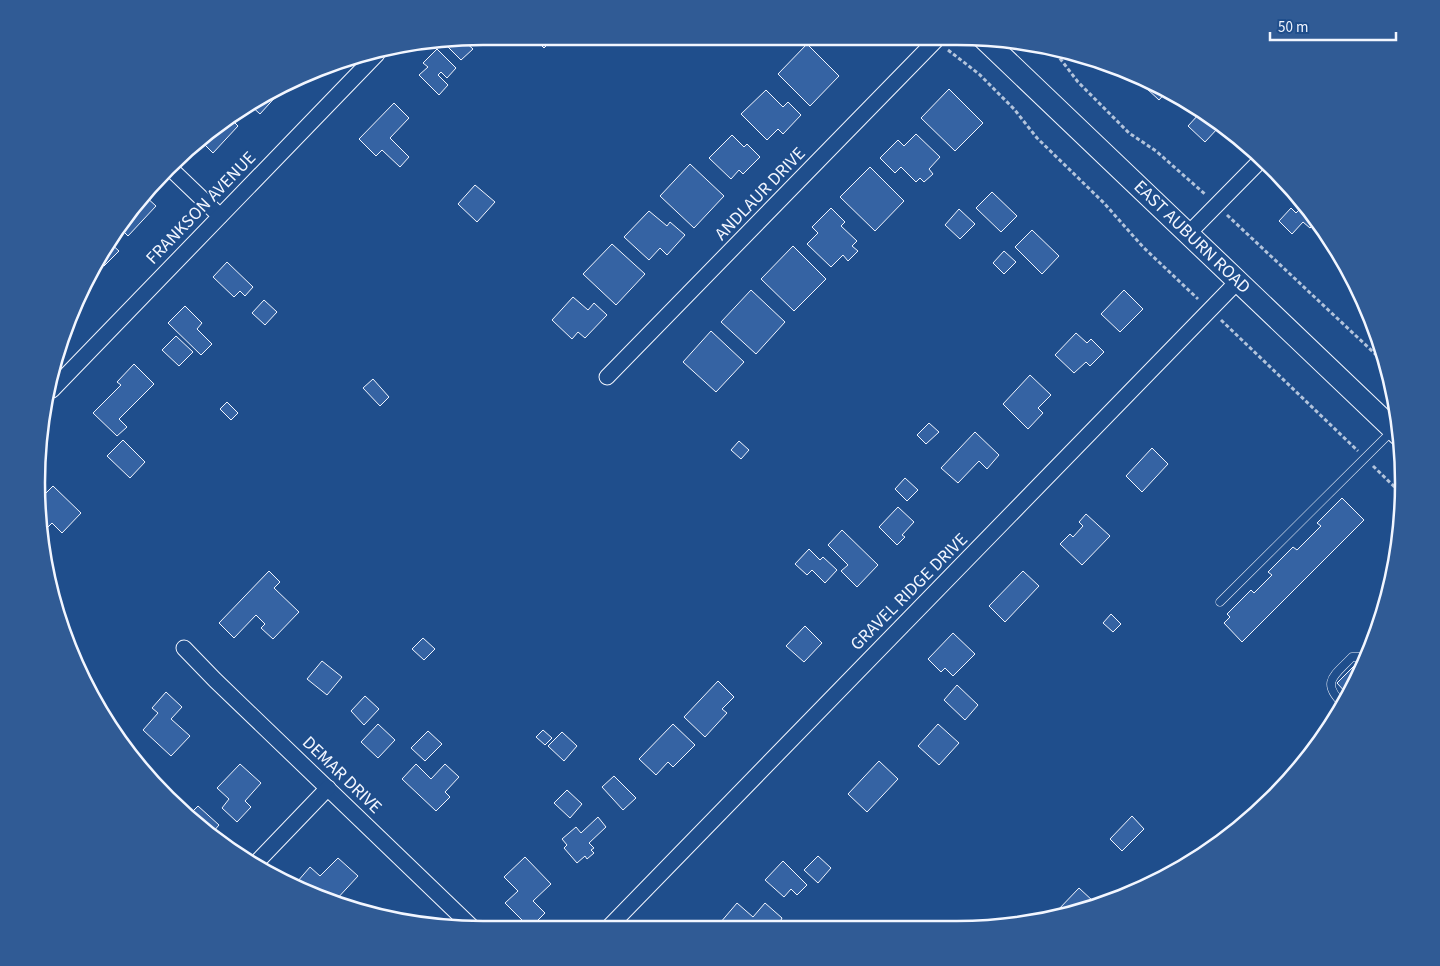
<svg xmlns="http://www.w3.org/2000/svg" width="1440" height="966" font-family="'Source Sans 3',sans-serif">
	<rect width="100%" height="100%" fill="#1f4e8c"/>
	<!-- building -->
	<g fill="#3563a3" stroke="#f2f6ff">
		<path d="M532,36H556L544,48Z"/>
		<path d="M463,40L473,49L461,60L447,46L451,41Z"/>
		<path d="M807,44L839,76L810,106L778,74Z"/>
		<path d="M437,49L456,68L447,78L441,72L438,75L448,85L439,95L419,75L428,67L423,63Z"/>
		<path d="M1132,75L1155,82L1167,91L1159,100Z"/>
		<path d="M949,89L983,123L955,151L921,118Z"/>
		<path d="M766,90L783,107L788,102L801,115L783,134L778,129L767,140L741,114Z"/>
		<path d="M277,91L279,93L260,114L249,104Z"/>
		<path d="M394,103L409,118L390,138L409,157L400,167L382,150L376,156L359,139Z"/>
		<path d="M1199,114L1218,128L1205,142L1188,126Z"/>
		<path d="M229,117L238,126L213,153L202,142Z"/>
		<path d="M916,134L940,157L929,169L933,174L924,182L920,178L916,182L901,167L895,173L880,158L898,140L904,146Z"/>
		<path d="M732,135L744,147L747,144L760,157L743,174L739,170L731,179L709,158Z"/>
		<path d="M690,164L724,196L694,228L660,196Z"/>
		<path d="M870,167L904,201L875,231L840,197Z"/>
		<path d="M475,185L495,202L477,222L458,204Z"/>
		<path d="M992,192L1017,216L1001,232L976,208Z"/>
		<path d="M145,196L156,206L128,236L119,227L129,211Z"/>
		<path d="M1304,205L1317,221L1310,228L1303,222L1292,234L1279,221L1291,208L1296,213Z"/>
		<path d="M831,208L845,222L841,226L857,241L852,246L858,251L848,261L843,255L831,267L807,244L818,233L812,227Z"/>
		<path d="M959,209L975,224L960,239L945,225Z"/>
		<path d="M649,211L667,226L670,222L685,235L667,255L660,248L649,260L624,237Z"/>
		<path d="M1032,230L1059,256L1042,274L1015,247Z"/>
		<path d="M110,243L119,251L104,266L100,261Z"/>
		<path d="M612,244L645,274L616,305L583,274Z"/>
		<path d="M793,246L826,279L794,311L761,279Z"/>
		<path d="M1004,251L1016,262L1004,274L993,263Z"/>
		<path d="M227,262L253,287L245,296L240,291L234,297L213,277Z"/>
		<path d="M751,290L785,322L756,354L721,322Z"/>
		<path d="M1124,290L1143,309L1120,332L1101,314Z"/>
		<path d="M573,297L588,310L594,303L607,315L585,338L578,332L572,339L552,320Z"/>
		<path d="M264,300L277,312L265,325L252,313Z"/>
		<path d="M185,306L202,323L197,329L212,344L201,355L168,323Z"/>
		<path d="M711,331L744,362L716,392L683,362Z"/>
		<path d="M1076,333L1087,343L1091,339L1104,352L1090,366L1086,362L1074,373L1055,355Z"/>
		<path d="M176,336L193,352L179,366L162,350Z"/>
		<path d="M134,364L154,384L119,419L127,427L117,436L93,413L121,385L117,382Z"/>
		<path d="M1030,375L1051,395L1038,408L1043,413L1028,429L1003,404Z"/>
		<path d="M373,379L389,397L380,406L363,388Z"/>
		<path d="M227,402L238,413L231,420L220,409Z"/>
		<path d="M929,423L939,432L926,444L917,435Z"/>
		<path d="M975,432L999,455L987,469L979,461L958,483L941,468Z"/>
		<path d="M123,440L145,462L130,478L107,456Z"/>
		<path d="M739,441L749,450L741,459L731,450Z"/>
		<path d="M1152,448L1168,464L1142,492L1126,476Z"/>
		<path d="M905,478L918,490L907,501L895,489Z"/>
		<path d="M53,486L81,513L62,533L52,523L42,533L40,499Z"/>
		<path d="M1342,498L1364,520L1242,642L1224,623L1230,617L1227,614L1251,590L1254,593L1272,575L1268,572L1293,547L1297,550L1321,526L1317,523Z"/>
		<path d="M898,507L914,522L902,535L905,537L897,545L879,527Z"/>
		<path d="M1086,514L1110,536L1082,565L1060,544L1070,534L1073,537L1083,526L1079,522Z"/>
		<path d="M842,530L878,565L857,587L841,571L848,565L828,545Z"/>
		<path d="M809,549L820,560L823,557L837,570L825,583L812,570L807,575L795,564Z"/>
		<path d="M269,571L280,582L274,588L299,612L273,639L261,628L265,624L256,615L234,638L219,623Z"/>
		<path d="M1023,571L1039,586L1005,622L989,606Z"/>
		<path d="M1111,614L1121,624L1113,632L1103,623Z"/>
		<path d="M805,626L822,643L804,662L786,646Z"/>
		<path d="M953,633L975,654L953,676L945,668L941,672L928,659Z"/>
		<path d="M423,638L435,649L424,660L412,649Z"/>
		<path d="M322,661L342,677L327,695L307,679Z"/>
		<path d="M1357,663L1362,668L1348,695L1337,683Z"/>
		<path d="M718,681L734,697L722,709L727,713L705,737L684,717Z"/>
		<path d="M957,685L978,705L965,720L944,700Z"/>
		<path d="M166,692L182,707L171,719L190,736L171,756L143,730L158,713L152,708Z"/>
		<path d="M365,696L379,709L364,725L351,711Z"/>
		<path d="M378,724L395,740L378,758L361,742Z"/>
		<path d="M673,724L695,745L673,767L668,762L656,775L639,759Z"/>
		<path d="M938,724L959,743L939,765L918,746Z"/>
		<path d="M543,730L552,738L545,745L536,737Z"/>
		<path d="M428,731L442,744L425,761L411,748Z"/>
		<path d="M562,732L577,746L564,761L548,746Z"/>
		<path d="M879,761L898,779L867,812L848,794Z"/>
		<path d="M240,764L261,783L245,801L251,807L237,822L222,808L229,799L217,788Z"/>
		<path d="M416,764L431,779L445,764L459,777L445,792L450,797L436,811L402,779Z"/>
		<path d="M614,776L636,798L623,810L602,787Z"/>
		<path d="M567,790L582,804L570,818L554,803Z"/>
		<path d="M198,806L219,825L213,832L189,815Z"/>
		<path d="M1132,816L1144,829L1122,851L1110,839Z"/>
		<path d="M598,817L606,827L589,843L594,848L591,850L594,853L587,859L585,856L577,863L564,848L567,845L562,839L576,827L581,833Z"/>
		<path d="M818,856L831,868L818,883L804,870Z"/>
		<path d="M525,857L551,884L533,901L545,913L530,928L505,903L518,891L504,877Z"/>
		<path d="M338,858L358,876L335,901L318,893L317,894L305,890L297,882L310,867L320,876Z"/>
		<path d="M783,861L807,885L797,895L791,889L784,897L765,880Z"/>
		<path d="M1079,888L1094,902L1088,908L1062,916L1057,911Z"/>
		<path d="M737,903L753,917L765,903L782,918L781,920L792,930H728L720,923Z"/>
	</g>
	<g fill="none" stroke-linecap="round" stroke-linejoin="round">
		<defs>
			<g id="lane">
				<path d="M1220,602L1392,431"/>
				<path d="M1343,704C1320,682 1334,676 1352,657H1361L1366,661"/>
			</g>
			<g id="street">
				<path d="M172,170L220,216"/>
				<path d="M1188,234L1262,159"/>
				<path d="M607,377L940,36"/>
				<path d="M52,390L377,54"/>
				<path d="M184,648L215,680L474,929"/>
				<path d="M256,863L328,788"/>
				<path d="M606,930L1238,281"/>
			</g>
			<path id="secondary" d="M984,39L1399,435"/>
		</defs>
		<!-- lane casing -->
		<use href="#lane" stroke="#f2f6ff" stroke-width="9"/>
		<!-- street casing -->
		<use href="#street" stroke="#f2f6ff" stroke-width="17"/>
		<!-- secondary casing -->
		<use href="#secondary" stroke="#f2f6ff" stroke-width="23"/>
		<!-- path -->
		<g stroke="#b3c4dc" stroke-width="3" stroke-dasharray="4 2.5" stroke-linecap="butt">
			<path d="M1052,48L1078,82L1129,133L1156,151L1206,195"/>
			<path d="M948,50L979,74L1014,109L1037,138L1104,203L1143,247L1198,299"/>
			<path d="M1227,215L1386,364"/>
			<path d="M1221,320L1358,451"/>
			<path d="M1373,466L1403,495"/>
		</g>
		<!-- lane -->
		<use href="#lane" stroke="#1f4e8c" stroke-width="8"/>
		<!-- street -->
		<use href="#street" stroke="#1f4e8c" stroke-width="15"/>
		<!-- secondary -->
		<use href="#secondary" stroke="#1f4e8c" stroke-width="21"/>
	</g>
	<g text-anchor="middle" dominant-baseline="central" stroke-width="4" stroke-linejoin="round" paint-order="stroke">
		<!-- street labels -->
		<g font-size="18" fill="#f2f6ff" stroke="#1f4e8c">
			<text transform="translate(760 194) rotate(-46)">ANDLAUR DRIVE</text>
			<text transform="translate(201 208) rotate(-46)">FRANKSON AVENUE</text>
			<text transform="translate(1192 237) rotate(44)">EAST AUBURN ROAD</text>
			<text transform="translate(909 592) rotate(-45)">GRAVEL RIDGE DRIVE</text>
			<text transform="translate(342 775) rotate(44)">DEMAR DRIVE</text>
		</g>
	</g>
	<!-- crop -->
	<path d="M0 0H1440V966H0ZM483 45H957A438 438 0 0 1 1395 483V483A438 438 0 0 1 957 921H483A438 438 0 0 1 45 483V483A438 438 0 0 1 483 45Z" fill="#305b95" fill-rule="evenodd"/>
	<path fill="none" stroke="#f2f6ff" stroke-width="2.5" d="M483 45H957A438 438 0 0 1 1395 483V483A438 438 0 0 1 957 921H483A438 438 0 0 1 45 483V483A438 438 0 0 1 483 45Z"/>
	<!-- scale -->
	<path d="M1270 32v8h126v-8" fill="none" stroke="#f2f6ff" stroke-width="2.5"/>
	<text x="1278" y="32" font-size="15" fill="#f2f6ff" stroke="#1f4e8c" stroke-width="4" paint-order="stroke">50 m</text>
</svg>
